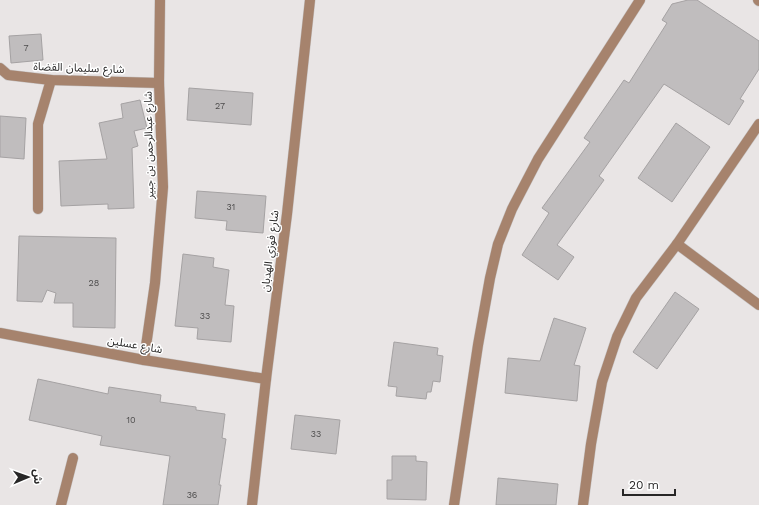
<svg xmlns="http://www.w3.org/2000/svg" width="759" height="505" font-family="'Work Sans','Noto Sans Arabic',sans-serif">
	<rect width="100%" height="100%" fill="#e9e5e5"/>
	<!-- building -->
	<g fill="#c0bdbe" stroke="#a5a2a3">
		<path d="M688,0H697L759,41V69L740,99L744,101L729,125L664,84L599,176L604,180L557,245L574,257L558,280L522,255L549,213L542,208L590,142L584,138L624,80L629,83L667,23L662,20L672,4Z"/>
		<path d="M41,34L43,60L11,63L9,36Z"/>
		<path d="M189,88L253,93L251,125L187,120Z"/>
		<path d="M140,100L147,128L134,131L138,146L132,148L134,208L108,209V204L61,206L59,161L107,159L99,123L123,118L121,104Z"/>
		<path d="M0,116L26,118L24,159L0,157Z"/>
		<path d="M676,123L710,147L672,202L638,178Z"/>
		<path d="M197,191L266,196L263,233L226,230L227,221L195,218Z"/>
		<path d="M19,236L116,238L115,328L73,327V303H54L56,293L47,290L42,302L17,301Z"/>
		<path d="M183,254L214,258L213,267L229,270L225,305L234,306L231,342L197,339L198,328L175,326Z"/>
		<path d="M675,292L699,309L657,369L633,352Z"/>
		<path d="M554,318L586,328L574,365L580,366L577,401L505,393L508,358L540,361Z"/>
		<path d="M394,342L438,348L437,355L443,356L440,382L433,381L431,392H427L426,399L396,396L397,387L388,386Z"/>
		<path d="M38,379L108,394L109,387L161,395L160,402L196,407V410L225,414L222,438L226,439L219,485H221L218,505H163L170,456L100,445L102,436L29,420Z"/>
		<path d="M295,415L340,420L336,454L291,449Z"/>
		<path d="M392,456H416V461L427,462L426,500L387,499V480H392Z"/>
		<path d="M498,478L558,484L556,505H496Z"/>
	</g>
	<g fill="none" stroke-linecap="round" stroke-linejoin="round">
		<defs>
			<g id="minor">
				<path d="M758,0L759,1"/>
				<path d="M0,68L8,75L51,80L159,83"/>
				<path d="M38,209V124L51,80"/>
				<path d="M677,244L759,305"/>
				<path d="M0,333L144,360L266,379"/>
				<path d="M144,360L155,283L163,187L159,83L160,0"/>
				<path d="M61,505L73,458"/>
				<path d="M252,505L266,379L287,214L310,0"/>
				<path d="M454,505L478,345L490,278L498,244L512,209L538,159L640,0"/>
				<path d="M583,505L591,444L602,382L617,337L636,298L677,244L759,124"/>
			</g>
		</defs>
		<!-- minor casing -->
		<use href="#minor" stroke="#c6c3c3" stroke-width="11"/>
		<!-- minor -->
		<use href="#minor" stroke="#a6836d" stroke-width="10"/>
	</g>
	<g text-anchor="middle" dominant-baseline="central" stroke-width="3" stroke-linejoin="round" paint-order="stroke">
		<!-- number labels -->
		<g font-size="9" fill="#4d4c4c">
			<text x="26" y="48">7</text>
			<text x="220" y="106">27</text>
			<text x="231" y="207">31</text>
			<text x="94" y="283">28</text>
			<text x="205" y="316">33</text>
			<text x="131" y="420">10</text>
			<text x="316" y="434">33</text>
			<text x="192" y="495">36</text>
		</g>
		<!-- street labels -->
		<g font-size="11" fill="#272626" stroke="#fff">
			<text transform="translate(79 68) rotate(2)">شارع سليمان القضاة</text>
			<text transform="translate(149 145) rotate(-91)">شارع عبدالرحمن بن جبير</text>
			<text transform="translate(270 251) rotate(-83)">شارع فوزي الهدبان</text>
			<text transform="translate(135 345) rotate(10)">شارع عسلين</text>
		</g>
	</g>
	<!-- north arrow -->
	<g transform="translate(28 477) rotate(88)" stroke="#ffffff" stroke-width="3" paint-order="stroke">
	<path d="M0-3L7 15L0 10L-7 15Z" fill="#272626"/>
	<text y="-6" font-size="11" font-weight="bold" text-anchor="middle" fill="#272626">ش</text>
	</g>
	<!-- scale -->
	<path d="M623 489v6h52v-6" fill="none" stroke="#272626" stroke-width="2"/>
	<text x="629" y="489" font-size="12" fill="#272626" stroke="#ffffff" stroke-width="3" paint-order="stroke">20 m</text>
</svg>
